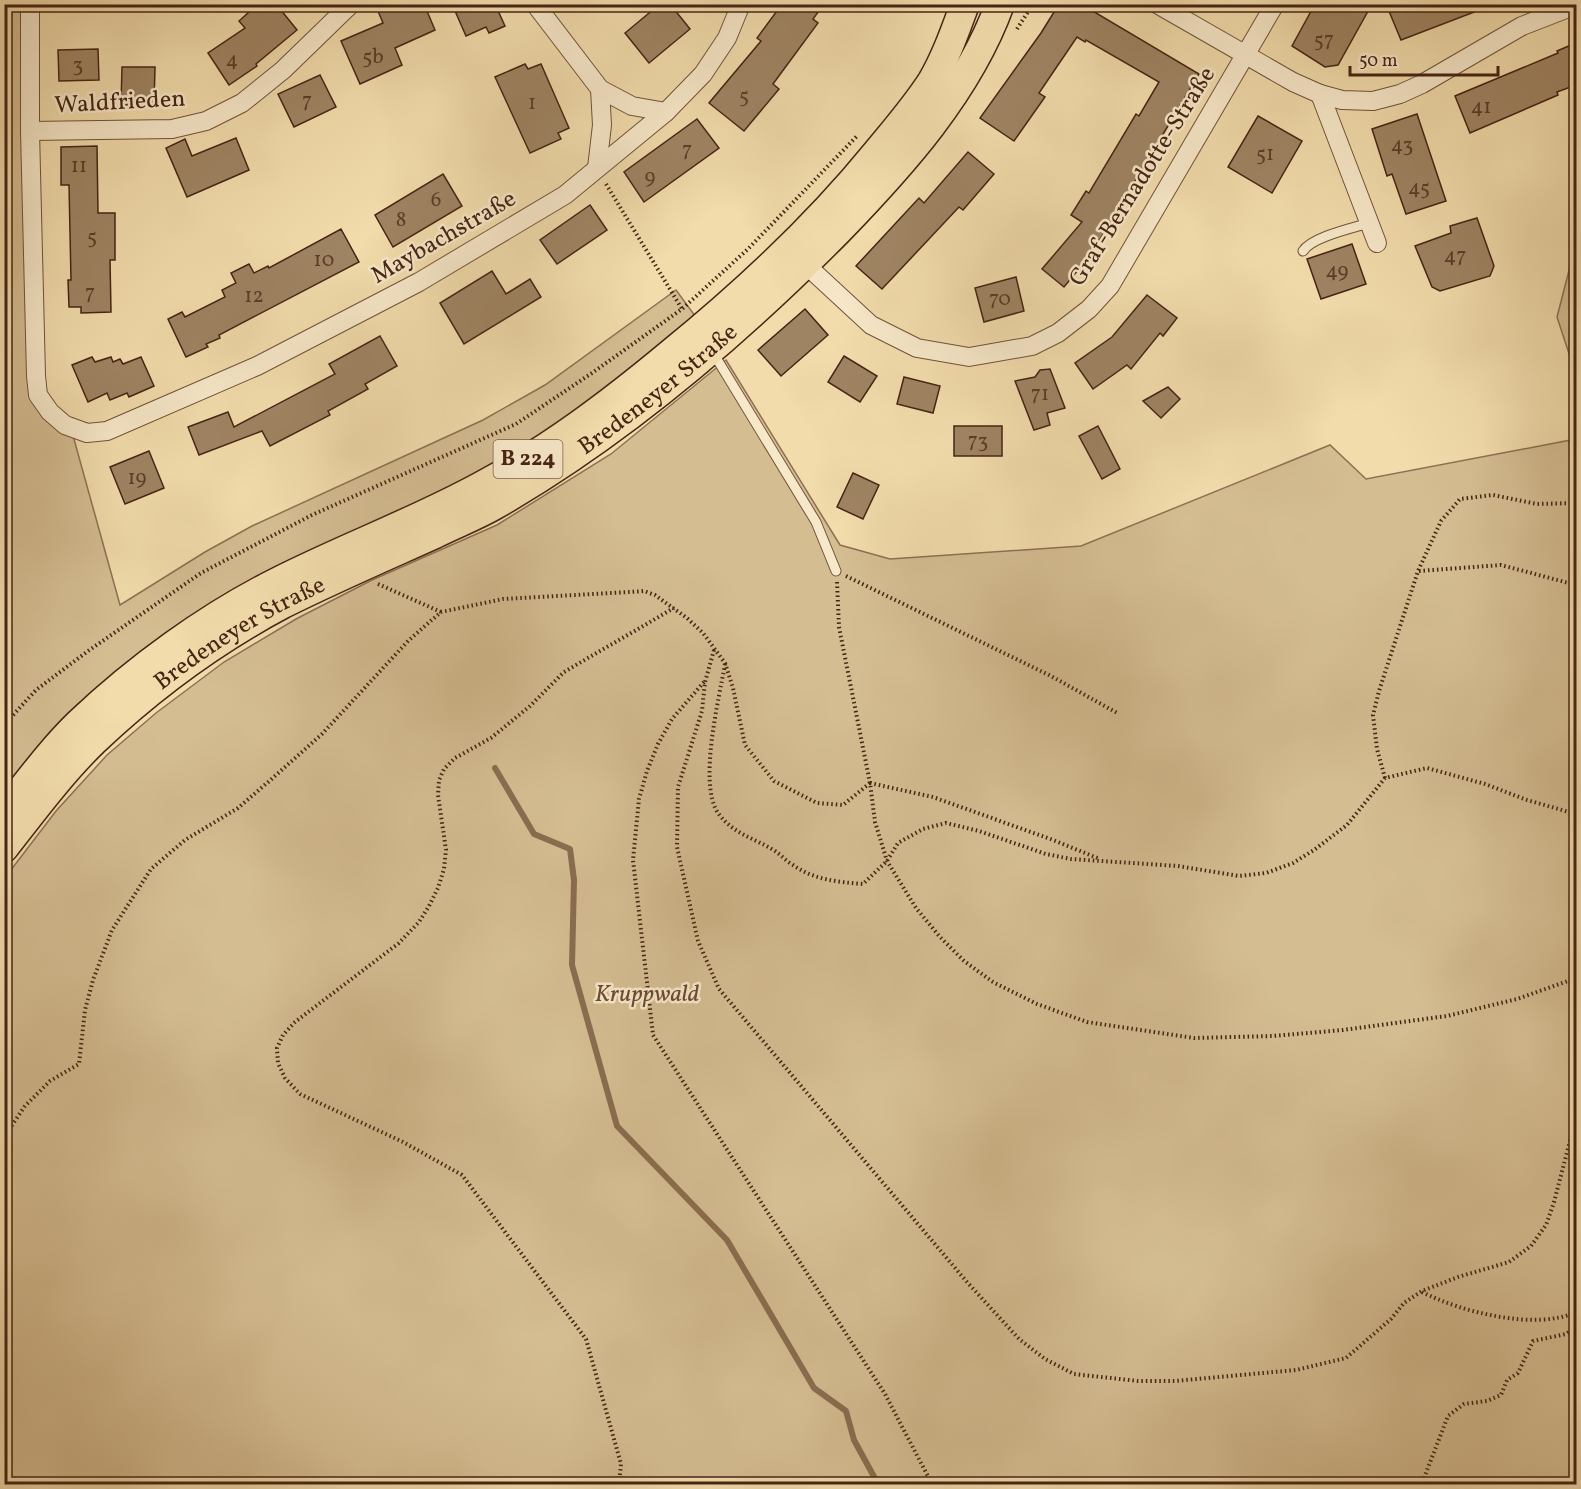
<svg xmlns="http://www.w3.org/2000/svg" width="1581" height="1489" font-family="Vollkorn,serif">
	<rect width="100%" height="100%" fill="#f2dcac"/>
	<filter id="stains"><feTurbulence type="fractalNoise" baseFrequency=".00333" numOctaves="4"/><feColorMatrix values="0 0 0 0 .2 0 0 0 0 .09 0 0 0 0 .02 0 0 0 .5 -.17"/></filter>
	<radialGradient id="worn" r=".72"><stop offset=".6" stop-color="#630" stop-opacity="0"/><stop offset="1" stop-color="#630" stop-opacity=".3"/></radialGradient>
	<!-- green -->
	<g fill="#d5bd92" stroke="#8e7053" stroke-width="1.5">
		<path d="M5,5H25L33,375L72,432L120,605L205,552L252,526L483,420L545,385L676,290L696,317L569,419L476,475L326,545L130,665L77,705L5,791Z"/>
		<path d="M1576,252V375L1557,317L1573,255Z"/>
		<path d="M726,360L840,545L890,559L1081,546L1330,445L1366,479L1576,439V1484H5L4,879L56,811L107,755L156,713L224,662L296,619L372,580L497,525L611,454Z"/>
	</g>
	<g fill="none" stroke-linecap="round" stroke-linejoin="round">
		<!-- stream -->
		<path stroke="#8a6d50" stroke-width="6" d="M495,768L534,834L570,849L574,880L572,965L617,1126L727,1240L814,1388L846,1411L854,1440L878,1484"/>
	</g>
	<!-- building -->
	<g fill="#9f8463" stroke="#462414" stroke-width="1.5">
		<path d="M258,4H276L297,30L256,64L257,66L229,85L208,53L245,28L239,21Z"/>
		<path d="M375,4H424L435,30L395,48L402,65L360,84L341,41L383,23Z"/>
		<path d="M452,4H495L505,26L489,33L486,27L466,36Z"/>
		<path d="M660,4H670L690,29L649,63L625,33Z"/>
		<path d="M782,4H824L813,19L818,23L773,84L779,89L744,131L709,103L761,41L757,38Z"/>
		<path d="M1059,4H1081L1199,74L1092,253L1064,287L1042,269L1082,222L1071,215L1086,191L1089,193L1136,114L1139,116L1159,82L1086,40L1085,42L1077,37L1039,93L1045,97L1014,141L980,118L1041,33Z"/>
		<path d="M1315,4H1372L1338,65L1325,67L1292,46Z"/>
		<path d="M1386,4H1490V6L1401,40Z"/>
		<path d="M1576,43V85L1557,92L1558,95L1470,133L1455,96L1558,53L1557,51Z"/>
		<path d="M98,49L99,80L59,81L58,50Z"/>
		<path d="M525,64L528,69L541,64L569,128L558,133L561,139L530,153L495,77Z"/>
		<path d="M122,67H155L154,105H121Z"/>
		<path d="M320,75L336,107L294,127L278,94Z"/>
		<path d="M1417,114L1446,201L1406,214L1392,174L1387,176L1372,129Z"/>
		<path d="M1258,116L1302,141L1272,193L1228,167Z"/>
		<path d="M697,119L719,148L644,202L624,172Z"/>
		<path d="M236,138L249,170L187,197L166,148L185,139L192,156Z"/>
		<path d="M97,146L98,213H115V260H110L111,312L81,313V307H69L68,280H71L69,185H61V147Z"/>
		<path d="M968,152L994,174L963,210L959,207L882,289L856,266L919,198L924,203Z"/>
		<path d="M443,174L462,206L393,247L375,215Z"/>
		<path d="M590,205L607,230L557,264L540,240Z"/>
		<path d="M1477,218L1494,266L1490,276L1440,291L1432,287L1415,246L1451,233L1450,226Z"/>
		<path d="M341,229L359,262L219,335L220,338L206,344L208,347L186,357L168,319L182,312L185,317L225,297L222,290L236,283L231,273L249,264L254,273L268,266L269,268Z"/>
		<path d="M1352,244L1366,284L1321,299L1307,259Z"/>
		<path d="M492,271L506,294L530,279L541,297L464,344L440,303Z"/>
		<path d="M1016,277L1024,311L984,322L975,288Z"/>
		<path d="M1147,295L1177,318L1163,336L1160,333L1131,369L1127,365L1093,389L1075,363L1112,337Z"/>
		<path d="M805,309L828,335L781,376L758,350Z"/>
		<path d="M380,336L397,366L365,384L368,389L328,411L330,415L270,446L262,431L199,455L188,427L228,412L234,427L335,374L329,364Z"/>
		<path d="M844,356L877,376L860,402L828,382Z"/>
		<path d="M92,357L95,362L111,357L113,362L120,359L123,364L141,357L154,386L129,397L127,393L110,400L107,393L88,402L72,365Z"/>
		<path d="M1050,369L1065,408L1047,413L1050,425L1034,430L1015,381L1035,377L1040,370Z"/>
		<path d="M904,377L940,386L933,413L897,404Z"/>
		<path d="M1168,387L1180,399L1161,418L1143,401Z"/>
		<rect x="954" y="426" width="48" height="30"/>
		<path d="M1098,426L1120,469L1102,479L1079,436Z"/>
		<path d="M149,451L164,488L125,504L110,467Z"/>
		<path d="M853,473L879,485L863,519L837,507Z"/>
	</g>
	<g fill="none" stroke-linecap="round" stroke-linejoin="round">
		<defs>
			<g id="lane">
				<path d="M1303,251C1312,237 1353,228 1369,223"/>
				<path d="M712,351L816,522L836,571"/>
			</g>
			<g id="street">
				<path d="M30,4V131L36,376L38,395L50,412L65,425L87,433L107,431L257,366L419,282L565,195L666,112L703,74L727,38L741,4"/>
				<path d="M535,4L600,89L632,106L666,112"/>
				<path d="M1157,4L1293,82L1320,94L1342,100L1373,101L1400,94L1422,84L1522,26L1576,5"/>
				<path d="M1320,94L1377,243"/>
				<path d="M30,131L172,129L206,121L242,103L283,70L351,4"/>
				<path d="M597,168L602,125L600,89"/>
				<path d="M805,264L871,325L917,348L969,357L1032,346L1058,333L1089,309L1110,286L1275,4"/>
			</g>
			<g id="primary">
				<path d="M4,812C28,782 52,749 79,723C136,669 207,617 277,582C344,548 415,522 481,486C549,450 611,403 670,354C745,293 816,227 877,152C896,129 916,106 932,81C946,57 955,31 965,4"/>
				<path id="s1" d="M4,848C33,811 61,773 94,741C150,688 215,640 283,604C333,579 384,557 435,534C455,524 476,516 495,505C622,432 735,335 838,231C902,165 968,92 1000,4"/>
			</g>
		</defs>
		<!-- lane casing -->
		<use href="#lane" stroke="#71523a" stroke-width="11"/>
		<!-- street casing -->
		<use href="#street" stroke="#71523a" stroke-width="20"/>
		<!-- primary casing -->
		<use href="#primary" stroke="#462414" stroke-width="31"/>
		<!-- path -->
		<g stroke="#462414" stroke-width="4" stroke-dasharray="1.5 3" stroke-linecap="butt">
			<path d="M1017,29L1033,4"/>
			<path d="M606,184L682,309"/>
			<path d="M1419,571L1501,565L1576,585"/>
			<path d="M846,576L1051,676L1119,714"/>
			<path d="M837,582L839,627L870,783L875,822L887,861L916,908L940,937L964,961L993,982L1037,1004L1087,1022L1194,1038L1273,1036L1343,1030L1447,1016L1517,999L1576,978"/>
			<path d="M378,584L441,612"/>
			<path d="M714,650L705,682L702,711L678,787L677,847L698,941L719,989L967,1282L1019,1339L1045,1359L1074,1374L1138,1381H1175L1296,1370L1346,1358L1391,1319L1404,1303L1422,1291L1458,1277L1509,1262L1531,1246L1546,1225L1554,1202L1576,1118"/>
			<path d="M725,664C719,699 698,783 718,813C734,835 755,838 775,851C781,855 786,861 793,865C814,880 838,882 863,884L887,861L898,843L923,829L946,823L979,831L1046,854L1071,859L1178,866L1239,876L1266,873L1293,863L1314,850L1347,825L1385,778L1427,768L1485,784L1527,800L1576,814"/>
			<path d="M704,682L672,719L658,744L647,771L639,799L633,860L653,1035L885,1394L932,1484"/>
			<path d="M4,725L36,690L88,651L201,573L312,515L516,424L592,373L682,309L748,249L857,136"/>
			<path d="M1385,778L1377,749L1373,715L1379,691L1418,571L1441,521L1460,499L1493,495L1537,504L1576,503"/>
			<path d="M870,783L933,797L1053,840L1100,859"/>
			<path d="M4,1137L25,1106L50,1081L79,1064L85,1010L93,980L112,930L151,869L185,840L238,808L267,783L322,734L409,640L441,612L503,599L630,592L644,591L655,595L687,618L703,633L725,663L733,688L745,745L774,781L817,803L843,805L870,783"/>
			<path d="M1422,1292C1461,1312 1536,1331 1576,1312"/>
			<path d="M1424,1478L1426,1484"/>
			<path d="M619,1484L621,1464L586,1339L462,1175L403,1142L300,1094L285,1078L278,1063L277,1048L283,1035L295,1022L399,943L419,922L429,906L438,888L444,869L446,850L438,795L439,780L444,769L455,758L491,738L530,706L564,672L674,608"/>
			<path d="M1417,1484L1424,1478L1448,1416L1464,1404L1487,1401L1501,1395L1507,1380L1518,1373L1533,1341L1566,1334L1576,1327"/>
		</g>
		<!-- lane -->
		<use href="#lane" stroke="#f7e8c9" stroke-width="9"/>
		<!-- street -->
		<use href="#street" stroke="#f7e8c9" stroke-width="18"/>
		<!-- primary -->
		<use href="#primary" stroke="#f2dcac" stroke-width="28"/>
	</g>
	<g text-anchor="middle" dominant-baseline="central" stroke-width="5" stroke-linejoin="round" paint-order="stroke">
		<!-- number labels -->
		<g font-size="21" fill="#5c3c28">
			<text x="1324" y="40">57</text>
			<text x="373" y="57">5b</text>
			<text x="232" y="60">4</text>
			<text x="78" y="65">3</text>
			<text x="744" y="96">5</text>
			<text x="307" y="101">7</text>
			<text x="532" y="103">1</text>
			<text x="1481" y="107">41</text>
			<text x="1402" y="145">43</text>
			<text x="687" y="150">7</text>
			<text x="1265" y="154">51</text>
			<text x="79" y="166">11</text>
			<text x="650" y="177">9</text>
			<text x="1419" y="188">45</text>
			<text x="436" y="200">6</text>
			<text x="401" y="220">8</text>
			<text x="92" y="237">5</text>
			<text x="1455" y="256">47</text>
			<text x="324" y="260">10</text>
			<text x="1337" y="271">49</text>
			<text x="90" y="293">7</text>
			<text x="254" y="296">12</text>
			<text x="1000" y="299">70</text>
			<text x="1040" y="394">71</text>
			<text x="978" y="441">73</text>
			<text x="137" y="478">19</text>
		</g>
		<!-- shield labels -->
		<rect fill="#f7e8c9" stroke="#7b5f4a" stroke-width="1.5" x="493.5" y="440" width="69" height="38" rx="4.5"/>
		<g font-size="22" font-weight="bold" fill="#462414">
			<text x="528" y="459">B 224</text>
		</g>
		<!-- street labels -->
		<g font-size="24" fill="#462414" stroke="#f7e8c9">
			<text transform="translate(120 103) rotate(-3)">Waldfrieden</text>
			<text transform="translate(1143 177) rotate(-58)">Graf-Bernadotte-Straße</text>
			<text transform="translate(444 238) rotate(-30)">Maybachstraße</text>
			<text stroke="none"><textPath href="#s1" startOffset="808">Bredeneyer Straße</textPath></text>
			<text stroke="none"><textPath href="#s1" startOffset="322">Bredeneyer Straße</textPath></text>
		</g>
		<!-- park labels -->
		<g font-size="24" font-style="italic" fill="#6a4a34" stroke="#f7e8c9">
			<text x="647" y="995">Kruppwald</text>
		</g>
	</g>
	<!-- margin -->
	<rect width="1581" height="1489" fill="none" stroke="#f2dcac" stroke-width="24"/>
	<rect x="6" y="6" width="1569" height="1477" fill="none" stroke="#462414" stroke-width="3"/>
	<rect x="12" y="12" width="1557" height="1465" fill="none" stroke="#462414" stroke-width="1.5"/>
	<!-- scale -->
	<path d="M1350 66v9h148v-9" fill="none" stroke="#462414" stroke-width="3"/>
	<text x="1359" y="66" font-size="18" fill="#462414" stroke="#f7e8c9" stroke-width="4.5" paint-order="stroke">50 m</text>
	<rect width="100%" height="100%" filter="url(#stains)"/>
	<rect width="100%" height="100%" fill="url(#worn)"/>
</svg>
